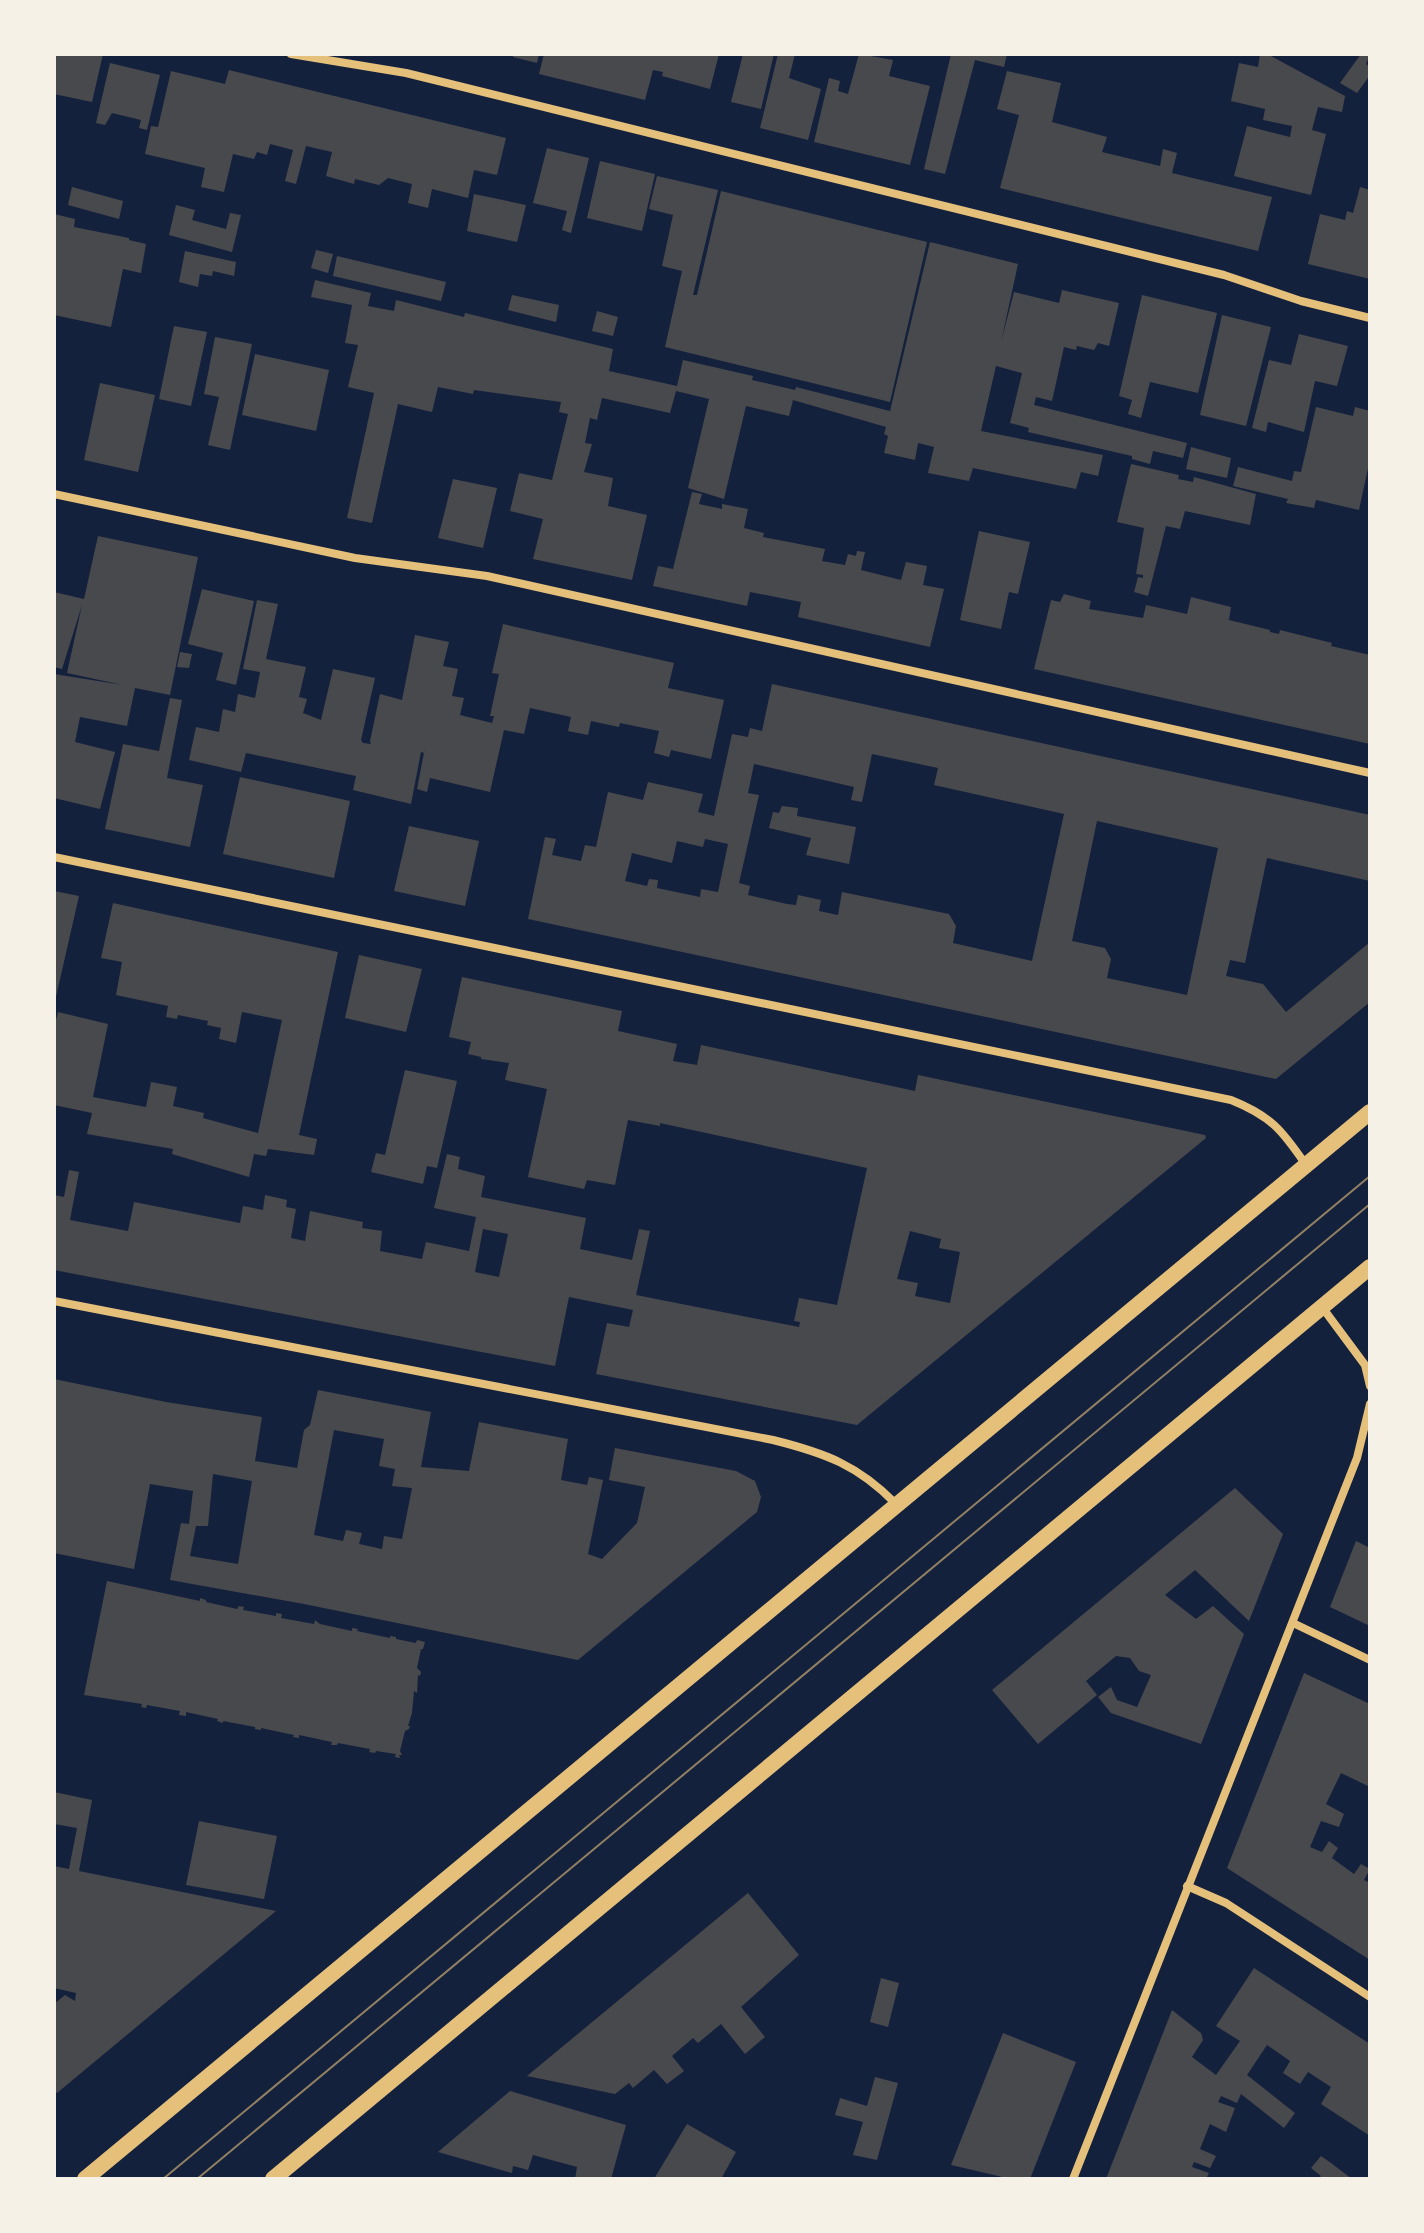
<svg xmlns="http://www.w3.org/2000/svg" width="1424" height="2233" font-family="'Source Serif 4',serif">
	<rect width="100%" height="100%" fill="#14213d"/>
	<!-- building -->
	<g fill="#48494c" fill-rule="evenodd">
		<path d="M54,54H103L92,102L54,94Z"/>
		<path d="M513,54H539L537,63L513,57Z"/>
		<path d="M544,54H719L710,89L662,76L663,72L653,70L645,100L539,74Z"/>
		<path d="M743,54H774L761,109L731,102Z"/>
		<path d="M778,54H795L789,78L821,89L808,140L760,128Z"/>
		<path d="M859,54L893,60L889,76L930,86L910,165L814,142L829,78L840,81L838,91L848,94Z"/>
		<path d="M951,54H1007L1004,67L975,60L945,174L924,169Z"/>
		<path d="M1260,54H1267L1345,96L1342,112L1318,107L1312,130L1326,134L1311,195L1234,176L1247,126L1290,137L1292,126L1263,120L1265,109L1231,101L1239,63L1258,67Z"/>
		<path d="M1361,54H1370L1366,64L1370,67V75L1357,93L1340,83Z"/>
		<path d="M110,63L160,75L147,130L139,128L141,120L112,113L105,125L96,123Z"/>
		<path d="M229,70L506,138L497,175L474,170L468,198L432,189L428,208L408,203L412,184L388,178L379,185L355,179L354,184L326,176L332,152L306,146L296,184L285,181L293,150L270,144L267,155L257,152L254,159L233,154L224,192L201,187L205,168L145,154L151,126L158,127L171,71L225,84Z"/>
		<path d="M1007,71L1061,83L1052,122L1107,137L1102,152L1160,166L1163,149L1177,153L1172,173L1272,197L1258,251L1000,188L1019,115L997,109Z"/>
		<path d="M547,148L589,158L571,233L562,230L567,211L533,203Z"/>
		<path d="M600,161L655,174L642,231L587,218Z"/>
		<path d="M657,176L718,190L693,295H697L721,191L927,242L890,402L665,347L682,271L662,266L673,215L649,209Z"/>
		<path d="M72,187L123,201L119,219L68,205Z"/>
		<path d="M1360,187L1370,190V279L1308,264L1320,214L1345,220L1347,211L1353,213Z"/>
		<path d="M474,194L526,205L517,242L467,231Z"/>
		<path d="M176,205L195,210L192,220L226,229L230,213L241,215L232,252L169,235Z"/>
		<path d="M54,214L75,219L74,227L129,238V240L146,244L141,273L123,269L111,327L54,315Z"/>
		<path d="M930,242L1018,264L1001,342L1014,292L1059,303L1062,290L1119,303L1109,346L1098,343L1094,350L1077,346L1076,350L1064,347L1052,401L1036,397L1034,405L1187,443L1183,458L1153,451L1150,464L1132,459V456L1028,432L1029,428L1010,423L1022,373L996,366L981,431L1103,455L1098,476L1081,472L1076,489L973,468L969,481L928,473L934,447L918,443L915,460L884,453L888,436L884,434L886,427L793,400L789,416L746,406L724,499L688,488L709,399L676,391L670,413L602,398L597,420L590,418L585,443L592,444L584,472L613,478L608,506L647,515L632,580L533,559L543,519L510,511L519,473L552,480L568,414L559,412L561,402L474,390L473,394L438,387L432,412L398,404L372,523L347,518L374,393L348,387L358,345L345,343L352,305L311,297L315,280L371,293L368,306L394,311L396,300L464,317L465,313L613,349L609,371L677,386L683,360L753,376L752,380L795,390L796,387L890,411Z"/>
		<path d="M316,250L333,254L328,273L311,268Z"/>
		<path d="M185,251L236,262L234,276L213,271L212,276L200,274L198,287L179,282Z"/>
		<path d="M337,256L446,282L441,301L333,276Z"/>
		<path d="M512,295L559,305L556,322L508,310Z"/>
		<path d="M1142,295L1217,313L1198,393L1150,382L1141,418L1128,414L1132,400L1119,396Z"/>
		<path d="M597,311L618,317L613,336L592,331Z"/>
		<path d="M1222,315L1271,327L1246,426L1200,415Z"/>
		<path d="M174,326L207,332L191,406L159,399Z"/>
		<path d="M1299,334L1348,346L1337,386L1315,381L1304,432L1268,422L1266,432L1252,428L1269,360L1291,365Z"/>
		<path d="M215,337L252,344L230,450L208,445L219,397L204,394Z"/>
		<path d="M255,354L329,370L316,431L242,415Z"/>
		<path d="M100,383L155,395L138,472L84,460Z"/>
		<path d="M1316,407L1353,416L1355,407L1370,411V459L1359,510L1316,500L1314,508L1286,503L1288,499L1233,486L1238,467L1292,481L1294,471L1301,472Z"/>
		<path d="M1191,447L1231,458L1227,478L1186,469Z"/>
		<path d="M1131,464L1179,475L1178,479L1193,482L1194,477L1256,494L1250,525L1185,511L1180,529L1166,526L1148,596L1134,592L1138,577L1143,578V575L1136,574L1144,528L1117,522Z"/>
		<path d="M453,479L497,488L483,548L438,538Z"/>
		<path d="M692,492L702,494L699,504L722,509V504L748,509L744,528L764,533L763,537L825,549L822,561L845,565L848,554L856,556L857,551L865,552L861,570L901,580L906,562L927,566L923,585L944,589L930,647L798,617L801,602L750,592L747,606L653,586L658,566L673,569Z"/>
		<path d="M979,531L1030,542L1018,594L1009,592L1001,629L960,620Z"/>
		<path d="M98,536L198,557L170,695L135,688L127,726L80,717L75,742L115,752L100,809L54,798V674L123,685L67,673L82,605L62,669L54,667V592L84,599Z"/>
		<path d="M202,589L254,601L236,685L216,680L223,653L188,644Z"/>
		<path d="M1064,594L1091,601L1089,609L1143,618L1146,605L1187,614L1191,597L1231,607L1229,620L1270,630V632L1279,634L1280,630L1332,643L1331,646L1370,655V744L1034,669L1051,600L1060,602Z"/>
		<path d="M257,600L278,604L266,659L306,667L299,697L307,699L303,713L321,720L333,669L375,678L361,740L363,743L371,744L370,741L380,694L402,700L415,635L449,642L443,666L458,669L452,696L464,698L460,715L492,723L494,716H490L499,674L492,673L503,624L674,663L668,688L724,700L711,759L671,750L669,757L654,753L659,731L620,723L619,727L591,721L588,735L568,731L571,717L530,708L524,734L504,730L490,792L430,778L427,792L417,789L426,742L424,753L421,752L411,804L353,790L356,776L246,753L241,772L189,760L196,727L219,732L223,709L235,712L238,694L255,698L260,672L243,669Z"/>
		<path d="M180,652L192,654L189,668L177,667Z"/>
		<path d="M772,684L1370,815V881L1267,858L1245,963L1230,960L1226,976L1263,984L1286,1012L1370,942V1002L1276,1079L528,919L545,837L556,839L552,855L581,861L585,845L596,847L608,792L643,800L648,782L703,794L698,812L714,816L732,734L748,737L750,728L762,731ZM872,754L938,768L934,785L1064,814L1032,961L953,943L956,926L949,914L842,892L838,915L819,911L821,900L798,895L796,905L787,904L748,895L750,886L739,883L759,795L748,793L754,764L854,787L851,800L862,802ZM1097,821L1218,848L1187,995L1107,978L1111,959L1105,948L1072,941ZM705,839L728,844L718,892L701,889L700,897L657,888L658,880L649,879L647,886L625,881L632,853L672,863L677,841L703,847Z"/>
		<path d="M170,698L182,700L167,778L203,785L190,847L105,829L123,744L159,751Z"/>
		<path d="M240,777L350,801L334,878L223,854Z"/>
		<path d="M782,806L798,808L797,816L856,827L849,864L806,855L811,838L769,828L773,812L779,813Z"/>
		<path d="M409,826L479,841L465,906L394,891Z"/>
		<path d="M54,891L79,896L55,1001H54Z"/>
		<path d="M113,903L338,952L299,1135L317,1139L314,1155L268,1149L266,1156L254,1154L249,1177L172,1154L173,1149L87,1134L92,1113L54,1105V1028L58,1012L108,1024L93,1097L146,1107L151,1082L177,1087L173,1106L204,1113L203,1118L258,1133L282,1020L242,1012L236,1043L219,1039L221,1028L207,1025L208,1021L178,1015L177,1019L166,1017L168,1006L116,995L122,962L101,958Z"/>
		<path d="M359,955L422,969L406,1032L345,1018Z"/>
		<path d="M462,977L622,1011L618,1031L677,1044L673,1061L697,1065L701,1045L915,1091L918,1075L1205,1135L1206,1138L857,1425L596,1374L607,1323L629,1327L633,1310L569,1297L555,1366L54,1270V1195L64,1197L69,1170L79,1172L70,1220L128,1231L134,1202L240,1223L243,1206L263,1210L265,1195L287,1200L286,1207L296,1209L291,1238L305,1241L310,1211L363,1222L362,1228L382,1231L380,1251L422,1259L426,1242L469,1251L476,1217L434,1208L447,1154L460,1157L458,1169L485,1176L481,1197L586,1218L580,1249L632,1260L639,1229L650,1231L636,1295L799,1327L800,1322L794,1321L799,1298L837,1305L867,1168L660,1123V1126L628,1120L615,1185L587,1180L584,1189L528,1177L547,1089L505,1080L509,1063L481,1059V1057L468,1054L471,1042L449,1037ZM483,1229L508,1234L499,1277L475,1272ZM910,1231L941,1239L939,1248L960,1252L950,1303L915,1296L918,1283L897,1279Z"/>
		<path d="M405,1070L457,1081L437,1168L427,1166L423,1184L371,1172L376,1153L385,1155Z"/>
		<path d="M54,1379L166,1402L262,1417L255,1461L297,1468L304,1430L310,1425L318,1390L431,1412L421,1467L469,1471L479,1422L568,1439L561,1480L587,1485L589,1477L603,1480L588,1554L602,1559L637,1523L645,1487L609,1480L615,1448L736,1471L755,1481L761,1497L757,1512L578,1660L304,1604L170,1580L181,1523L189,1524L193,1491L150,1484L134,1569L54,1553ZM334,1430L384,1439L379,1466L395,1469L392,1486L412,1488L402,1539L384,1536L382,1549L359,1544L362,1533L346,1530L343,1541L314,1535ZM213,1474L252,1481L238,1564L190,1556L196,1526H208Z"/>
		<path d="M1235,1488L1283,1534L1249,1621L1195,1570L1165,1595L1196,1619L1213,1606L1244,1634L1201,1744L1111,1713L1098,1697L1111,1687L1117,1700L1137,1707L1151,1675L1139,1671L1130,1658L1116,1656L1086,1681L1097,1695L1038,1744L992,1690Z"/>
		<path d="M1356,1541L1370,1548V1626L1330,1607Z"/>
		<path d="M107,1581L200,1601V1598L206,1600V1602L237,1609L239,1606L244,1607L243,1610L276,1616V1613L282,1614L281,1618L314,1624L315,1620L320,1624L352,1631V1628L358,1629L357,1631L390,1638V1636L396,1637V1639L416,1643L417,1640L425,1642L423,1649H421L417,1668L421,1672L420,1676L418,1675L417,1693L414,1691L412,1713L408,1726H410L409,1729L405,1731L400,1751L402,1755H399L400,1758L395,1757L396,1754L376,1751L375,1753L369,1752L370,1749L338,1743L337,1745H331L332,1742L299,1735V1738L293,1737L294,1735L261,1728V1730L255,1729V1727L223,1721V1723L217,1721L218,1719L186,1712V1716L179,1715L180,1711L147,1705L146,1708L141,1707L142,1704L84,1695Z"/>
		<path d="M1304,1673L1370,1704V1787L1341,1773L1326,1804L1344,1814L1339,1827L1321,1821L1310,1847L1322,1852L1329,1841L1338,1848L1332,1858L1354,1874L1361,1864L1370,1869L1364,1880L1370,1883V1960L1227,1868Z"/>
		<path d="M54,1792L92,1800L79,1871L276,1911L57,2093L54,2090V2004L65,1995L75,2001L76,1993L54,1988V1866L69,1869L77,1828L54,1824Z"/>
		<path d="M199,1821L277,1836L264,1899L186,1885Z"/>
		<path d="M748,1893L799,1955L741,2007L765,2037L745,2054L721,2024L698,2043L693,2038L672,2056L684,2071L667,2084L654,2070L633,2088L629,2083L615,2094L527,2076Z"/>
		<path d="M1254,1968L1370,2044V2136L1321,2104L1331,2087L1308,2072L1300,2084L1283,2073L1290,2061L1267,2045L1247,2075L1295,2113L1284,2128L1241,2094L1237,2103L1221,2096L1218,2102L1235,2108L1226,2132L1210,2124L1200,2149L1216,2156L1210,2168L1194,2162L1192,2167L1209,2173L1206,2179H1106L1172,2010L1201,2033L1203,2040L1192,2057L1216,2075L1240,2041L1216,2026Z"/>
		<path d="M881,1978L899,1983L888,2027L870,2022Z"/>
		<path d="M1003,2033L1076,2062L1030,2179H1011L951,2165Z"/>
		<path d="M875,2077L898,2083L877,2160L853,2155L863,2122L835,2115L840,2098L867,2106Z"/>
		<path d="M510,2091L626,2125L611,2179H575L577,2167L533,2155L528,2170L513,2166L512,2173L438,2152Z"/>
		<path d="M687,2124L736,2152L721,2179H654Z"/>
		<path d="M1321,2156L1331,2163L1352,2179H1318L1321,2176L1311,2168Z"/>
	</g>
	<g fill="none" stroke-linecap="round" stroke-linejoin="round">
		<!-- minor -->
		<g stroke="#e5c07b" stroke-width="8">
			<path d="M291,54L406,73L1224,275L1301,301L1370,318"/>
			<path d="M54,494L355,558L487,576L1370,773"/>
			<path d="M54,857L1231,1100C1271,1116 1282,1130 1306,1165"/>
			<path d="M54,1301L773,1440C825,1453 858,1465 896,1504"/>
			<path d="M1322,1307L1365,1365L1370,1386"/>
			<path d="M1293,1623L1370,1660"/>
			<path d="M1187,1886L1226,1903L1370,1997"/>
			<path d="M1073,2179L1357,1458L1370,1404"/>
		</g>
		<!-- secondary -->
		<g stroke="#e5c07b" stroke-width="16">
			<path d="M85,2179L1370,1112"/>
			<path d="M273,2179L1370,1267"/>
		</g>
		<!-- tram -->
		<g stroke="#918062" stroke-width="2">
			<path d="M163,2179L1370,1176"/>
			<path d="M197,2179L1370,1204"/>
		</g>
	</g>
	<!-- border -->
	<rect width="1424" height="2233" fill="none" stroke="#f6f1e7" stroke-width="112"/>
</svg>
